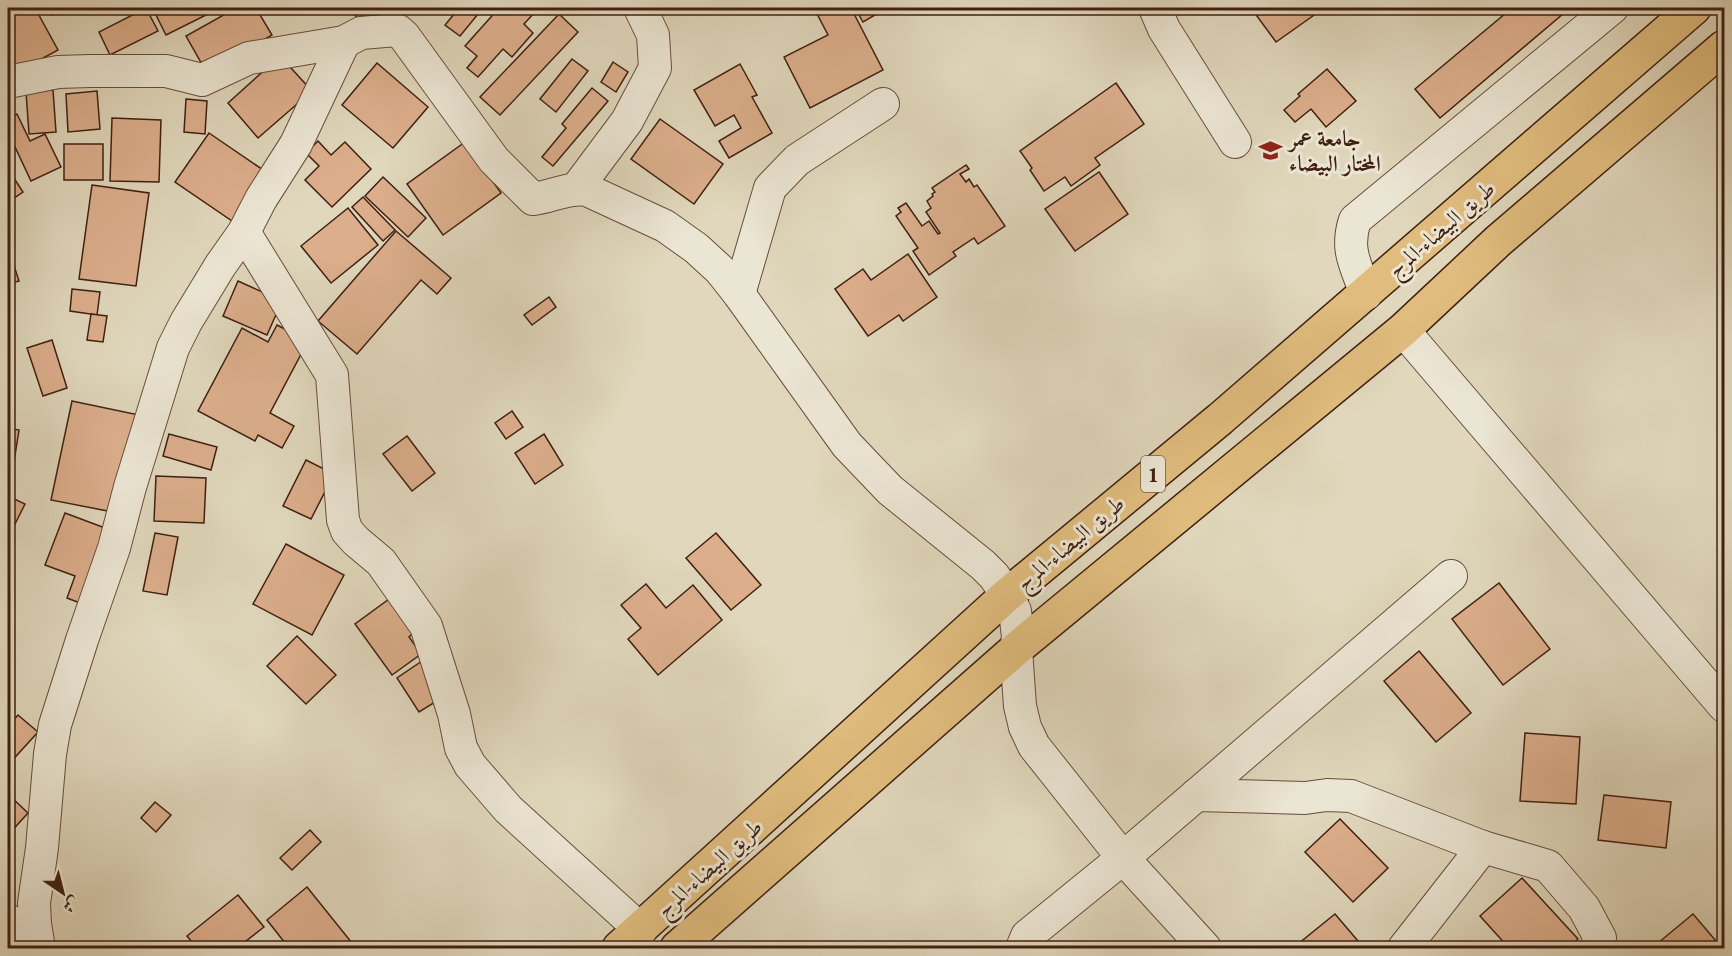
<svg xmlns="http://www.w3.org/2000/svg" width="1732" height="956" font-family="'EB Garamond',Amiri,serif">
	<rect width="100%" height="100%" fill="#e0d7bc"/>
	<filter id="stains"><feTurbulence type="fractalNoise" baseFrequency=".00333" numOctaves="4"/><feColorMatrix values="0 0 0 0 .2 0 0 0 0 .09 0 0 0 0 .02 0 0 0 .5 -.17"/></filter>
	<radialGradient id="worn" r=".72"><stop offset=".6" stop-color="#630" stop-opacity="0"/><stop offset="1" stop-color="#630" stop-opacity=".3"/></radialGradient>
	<!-- building -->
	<g fill="#dcae8c" stroke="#3f2010" stroke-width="1.5">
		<path d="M8,8H35L58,50L12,75L8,67Z"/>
		<path d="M48,8H66L51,15Z"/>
		<path d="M146,8L158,31L110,55L99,32Z"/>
		<path d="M160,8H220L166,35L154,11Z"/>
		<path d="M236,8H256L272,35L207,73L186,36Z"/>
		<path d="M349,8H371L358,19Z"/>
		<path d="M459,8H483L460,36L445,25Z"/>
		<path d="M499,8H531L536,11L524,24L533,33L512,57L503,49L478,77L467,68L477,56L465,46Z"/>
		<path d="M814,8H851L883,70L810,108L784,57L828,35Z"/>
		<path d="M855,8H887L863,22Z"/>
		<path d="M1251,8H1324L1276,42Z"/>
		<path d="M1512,8H1570L1440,118L1415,89Z"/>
		<path d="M559,14L578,32L500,115L480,97Z"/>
		<path d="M280,56L312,91L258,138L228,103Z"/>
		<path d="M572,59L588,71L556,112L540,99Z"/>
		<path d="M613,62L628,72L616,92L601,82Z"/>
		<path d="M377,63L428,107L393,148L342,105Z"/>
		<path d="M740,64L757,95L752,97L772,133L729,158L719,141L741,128L734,115L715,126L694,90Z"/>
		<path d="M1327,69L1356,101L1326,127L1311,109L1295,122L1284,110L1300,96L1298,94Z"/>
		<path d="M1116,83L1144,124L1095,158L1100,165L1071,186L1065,177L1044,191L1030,170L1032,168L1020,151Z"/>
		<path d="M592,88L608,101L553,166L542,157L566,128L562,124Z"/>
		<path d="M53,90L56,132L29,134L26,92Z"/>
		<path d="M97,91L100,129L68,132L66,94Z"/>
		<path d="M186,99L207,101L205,134L184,132Z"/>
		<path d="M17,114L30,141L45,134L61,167L31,181L8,132V119Z"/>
		<path d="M112,118L161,120L159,182L110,181Z"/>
		<path d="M660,119L723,164L694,204L631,159Z"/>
		<path d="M209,133L269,174L235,223L175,182Z"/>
		<path d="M318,141L331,155L345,142L371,169L332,207L305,180L319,166L306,153Z"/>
		<path d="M465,142L501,193L443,235L407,184Z"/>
		<rect x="64" y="144" width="39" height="36"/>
		<path d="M966,165L969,169L960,174L966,182L969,179L974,187L977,185L1005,226L978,244L974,238L953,252L956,256L929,275L913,251L918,248L896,216L901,212L898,208L906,203L922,226L929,221L938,234L940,233L926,212L931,208L927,201L933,196L932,194L935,192L932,188Z"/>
		<path d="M8,169L23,192L8,202Z"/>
		<path d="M1099,172L1128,214L1075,251L1045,209Z"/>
		<path d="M383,177L426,218L408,237L365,196Z"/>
		<path d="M92,185L149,193L136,286L79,279Z"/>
		<path d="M363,197L395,230L383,241L352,207Z"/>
		<path d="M348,208L378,245L331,283L301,246Z"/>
		<path d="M396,231L451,278L437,294L421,280L357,354L318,321Z"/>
		<path d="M8,247L19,281L8,284Z"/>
		<path d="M908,254L937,297L903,321L899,315L868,336L835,289L863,269L871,280Z"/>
		<path d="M238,281L282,301L267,335L223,316Z"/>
		<path d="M72,289L100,292L97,315L70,311Z"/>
		<path d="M549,297L556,307L532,325L524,315Z"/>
		<path d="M91,314L107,316L103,342L87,340Z"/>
		<path d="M277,325L308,341L270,413L294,426L282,448L258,435L255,441L198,411L242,328L268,342Z"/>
		<path d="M52,340L67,388L43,396L27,348Z"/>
		<path d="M72,401L139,415L118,513L51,500Z"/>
		<path d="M512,411L523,427L506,439L495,423Z"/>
		<path d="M8,428L19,430L14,462L8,461Z"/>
		<path d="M169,434L217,447L211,470L163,456Z"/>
		<path d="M544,434L563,465L535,484L515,453Z"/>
		<path d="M407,436L435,473L412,491L383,454Z"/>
		<path d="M306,460L334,474L311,519L283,506Z"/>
		<path d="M156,476L206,478L204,523L154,521Z"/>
		<path d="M8,496L25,504L8,538Z"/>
		<path d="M65,513L113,531L85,605L67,598L75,576L45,565Z"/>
		<path d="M155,533L178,537L167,595L143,591Z"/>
		<path d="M716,533L761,585L731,610L686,558Z"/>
		<path d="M286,544L344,575L312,635L253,604Z"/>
		<path d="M1499,583L1550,649L1503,685L1452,619Z"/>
		<path d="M646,584L666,608L693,585L722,620L658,675L628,639L641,628L621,605Z"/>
		<path d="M396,594L420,628L409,637L421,654L392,675L355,624Z"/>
		<path d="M297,636L336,675L306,704L267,666Z"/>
		<path d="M1419,651L1471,713L1436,742L1384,681Z"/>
		<path d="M422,661L445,696L419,712L397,678Z"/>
		<path d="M18,715L38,732L8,765V726Z"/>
		<path d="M1525,733L1580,737L1576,804L1520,801Z"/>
		<path d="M9,795L28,813L8,835V796Z"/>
		<path d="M1604,795L1671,802L1666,848L1598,840Z"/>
		<path d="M155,802L171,815L156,832L141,818Z"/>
		<path d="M1340,819L1388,868L1353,902L1305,852Z"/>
		<path d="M310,830L321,842L292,870L280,858Z"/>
		<path d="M1522,878L1578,939L1567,948H1509L1480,916Z"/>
		<path d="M307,887L356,948H289L267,920Z"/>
		<path d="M238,895L264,927L237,948H197L187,936Z"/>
		<path d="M1335,914L1364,948H1293Z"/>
		<path d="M1693,914L1722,948H1652Z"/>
	</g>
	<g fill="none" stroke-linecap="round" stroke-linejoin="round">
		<defs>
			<g id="minor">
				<path d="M1155,8L1164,29L1235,142"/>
				<path d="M8,82L58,72L90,71H166L202,80L249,58L344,42L361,33L397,30L404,36L494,160L533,199C551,197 568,187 587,190L665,226L696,248L720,270L739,294L847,445L890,490L983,565L994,576L1007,595L1015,611L1018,637L1016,649L1020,706L1025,727L1034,746L1123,858L1205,948"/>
				<path d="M577,188L627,121L655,68L653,35L640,8"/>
				<path d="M244,232L332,375L343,520L347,531L356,541L381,562L426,626L454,714L461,748L470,765L508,809L641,930"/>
				<path d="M739,294L770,188L797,160L883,104"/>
				<path d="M1366,294C1356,265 1345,250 1355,220L1612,8"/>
				<path d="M1403,330L1724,706"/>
				<path d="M1196,795L1305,798L1327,795L1351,796L1483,847L1548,866L1584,908L1600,938L1596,948"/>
				<path d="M8,920L28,948"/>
				<path d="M39,948L35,924L34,903L42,848L50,754L55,725L82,640L114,548L130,487L173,348L186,322L220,266L244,232L261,199L296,144L344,42"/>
				<path d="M1022,948L1027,936L1123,858L1451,576"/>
				<path d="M1404,948L1483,847"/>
			</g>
			<g id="highway">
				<path d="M619,948L1007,595L1220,419L1694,8"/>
				<path d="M677,948L1016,649L1403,330L1498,241L1724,47"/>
			</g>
		</defs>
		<!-- minor casing -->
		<use href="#minor" stroke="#674e3b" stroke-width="34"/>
		<!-- highway casing -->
		<use href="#highway" stroke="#3f2010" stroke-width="36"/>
		<!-- minor -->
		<use href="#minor" stroke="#ebe5d3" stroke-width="32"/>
		<!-- highway -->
		<use href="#highway" stroke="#e0bc7e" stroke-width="33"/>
	</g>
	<!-- icons -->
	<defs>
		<symbol id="university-bare" viewBox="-9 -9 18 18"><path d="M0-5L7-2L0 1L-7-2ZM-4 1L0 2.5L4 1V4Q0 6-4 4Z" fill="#8f2418" stroke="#ebe5d3" stroke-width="2.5" paint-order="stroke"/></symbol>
	</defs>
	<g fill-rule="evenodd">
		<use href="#university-bare" x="1254" y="134" width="33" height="33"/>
	</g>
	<g text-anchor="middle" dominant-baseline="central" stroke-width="6" stroke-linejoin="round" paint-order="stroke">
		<!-- shield labels -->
		<rect fill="#ebe5d3" stroke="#735b4a" stroke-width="1.5" x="1141" y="456" width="24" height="36" rx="4.5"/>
		<g font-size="21" font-weight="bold" fill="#3f2010">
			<text x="1153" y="474">1</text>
		</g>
		<!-- poi labels -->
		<g font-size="22" font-weight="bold" fill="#3f2010" stroke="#ebe5d3" text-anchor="start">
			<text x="1289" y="138">جامعة عمر<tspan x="1289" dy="25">المختار البيضاء</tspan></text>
		</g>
		<!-- street labels -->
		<g font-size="22" fill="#3f2010" stroke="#ebe5d3">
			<text transform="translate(1441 229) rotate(-41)">طريق البيضاء-المرج</text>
			<text transform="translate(1070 543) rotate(-40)">طريق البيضاء-المرج</text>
			<text transform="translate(709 868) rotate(-42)">طريق البيضاء-المرج</text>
		</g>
	</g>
	<!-- margin -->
	<rect width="1732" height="956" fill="none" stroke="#e0d7bc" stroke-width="30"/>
	<rect x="9" y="9" width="1714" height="938" fill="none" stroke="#3f2010" stroke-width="3"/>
	<rect x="15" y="15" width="1702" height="926" fill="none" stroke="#3f2010" stroke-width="1.5"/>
	<!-- north arrow -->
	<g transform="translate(63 893) rotate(145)" stroke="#ebe5d3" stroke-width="4.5" paint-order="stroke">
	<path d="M0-4.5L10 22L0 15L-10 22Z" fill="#3f2010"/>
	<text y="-9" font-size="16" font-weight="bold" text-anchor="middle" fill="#3f2010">ش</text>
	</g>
	<rect width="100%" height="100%" filter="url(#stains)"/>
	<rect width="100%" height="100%" fill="url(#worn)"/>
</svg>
